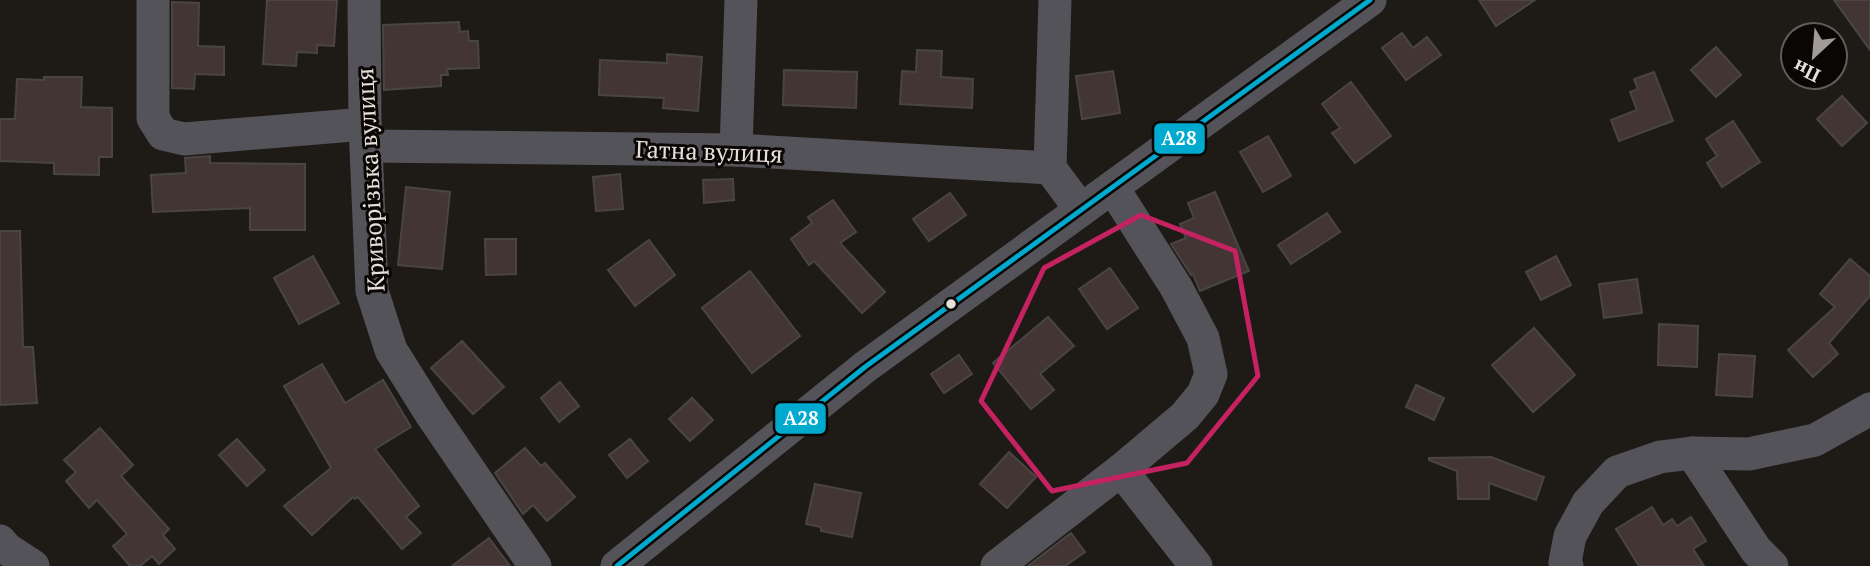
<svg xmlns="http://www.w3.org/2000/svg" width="1870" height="566" font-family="'PT Serif',serif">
	<rect width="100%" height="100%" fill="#1e1b16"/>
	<!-- building -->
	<g fill="#433533" stroke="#494543" stroke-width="2">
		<path d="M267,0H337L334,46L317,45V53L297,52L296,66L263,64Z"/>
		<path d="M1479,0H1535L1496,26Z"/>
		<path d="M1834,0H1870V50Z"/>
		<path d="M172,2L199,3L198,46L224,47V75L195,74L194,89L172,88Z"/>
		<path d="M459,22L460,32L468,31L469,41H478L479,68L447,69L448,75H441V86L384,90L383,25Z"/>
		<path d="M1402,33L1413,48L1427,37L1441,55L1406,80L1382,48Z"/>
		<path d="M1716,47L1741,75L1716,97L1691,70Z"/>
		<path d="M917,50L942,51L941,77L973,79L972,108L900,104L902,71L916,72Z"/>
		<path d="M667,54L702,57L698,111L663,108L664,98L599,95L600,60L667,63Z"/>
		<path d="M784,70L857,72L856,108L783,105Z"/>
		<path d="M1113,71L1120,113L1082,119L1076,76Z"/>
		<path d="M1654,72L1673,121L1619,141L1611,120L1637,110L1630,92L1638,89L1634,79Z"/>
		<path d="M44,77H82L81,107L112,108V157H99V175L54,174V163L0,161V119H15L17,79L44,80Z"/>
		<path d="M1351,82L1391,136L1355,163L1332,133L1340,128L1322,104Z"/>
		<path d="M1842,96L1867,123L1842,146L1817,119Z"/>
		<path d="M1733,121L1760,162L1722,187L1707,163L1717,156L1706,139Z"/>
		<path d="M1268,136L1291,176L1263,192L1240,152Z"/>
		<path d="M210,156V163L305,164V230H250V208L153,212L151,175L186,173L185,158Z"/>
		<path d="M620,174L623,209L596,211L593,177Z"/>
		<path d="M733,179L734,200L704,203L703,180Z"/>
		<path d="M406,187L450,192L442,269L398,265Z"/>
		<path d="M1215,192L1249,271L1200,291L1193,274L1191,275L1171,244L1186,238L1180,224L1194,218L1188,203Z"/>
		<path d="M950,193L966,215L929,241L913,219Z"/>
		<path d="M833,200L856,232L840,243L885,292L862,313L814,261L809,265L791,239L812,223L808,217Z"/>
		<path d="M1327,213L1340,232L1291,264L1278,245Z"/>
		<path d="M0,231H20L23,347H33L37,403L0,405Z"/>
		<path d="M485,239H516V274L486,275Z"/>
		<path d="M649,240L675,275L635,306L608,270Z"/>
		<path d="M313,256L339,303L299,324L274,278Z"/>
		<path d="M1556,256L1571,285L1541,300L1526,272Z"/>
		<path d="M1850,259L1870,276V296L1829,343L1838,354L1813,377L1788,350L1835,307L1820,294Z"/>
		<path d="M1110,268L1138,308L1107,329L1079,289Z"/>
		<path d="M750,271L800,336L752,373L702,308Z"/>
		<path d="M1637,279L1642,313L1604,318L1599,284Z"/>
		<path d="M1048,317L1074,346L1040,374L1054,390L1031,409L993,363Z"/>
		<path d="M1659,324L1698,326L1697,367L1658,365Z"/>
		<path d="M1534,328L1575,375L1533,412L1492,365Z"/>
		<path d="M462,341L504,387L473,414L431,368Z"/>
		<path d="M1719,354L1755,356L1752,397L1716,395Z"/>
		<path d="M959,355L972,374L944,393L931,374Z"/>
		<path d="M322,364L345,403L383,380L411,427L375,449L419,506L406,517L421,533L402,549L358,497L355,499L353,497L312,535L284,506L331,468L284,386Z"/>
		<path d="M560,382L579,406L559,422L541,398Z"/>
		<path d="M1416,385L1444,398L1434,420L1406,407Z"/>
		<path d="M692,398L713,420L690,441L669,419Z"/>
		<path d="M100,428L133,465L121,476L169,529L163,535L175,549L159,564L152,556L140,566H130L113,546L127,534L97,500L89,508L66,481L76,472L64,460Z"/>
		<path d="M237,439L265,470L247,486L219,455Z"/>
		<path d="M630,439L648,461L627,478L609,455Z"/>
		<path d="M525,448L541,466L545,463L575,497L547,521L533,505L523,514L495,473Z"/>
		<path d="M1009,452L1036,477L1007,508L980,484Z"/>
		<path d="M1491,457L1544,477L1536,500L1489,483V499H1458L1457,471L1429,460V458Z"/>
		<path d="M815,484L861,493L852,537L821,531V527L806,524Z"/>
		<path d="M1652,507L1663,525L1672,519L1677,526L1691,517L1706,541L1693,549L1704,566H1639L1616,529Z"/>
		<path d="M1071,533L1085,552L1065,566H1028Z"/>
		<path d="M489,538L510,566H452Z"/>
	</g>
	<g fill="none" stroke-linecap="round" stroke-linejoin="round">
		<!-- minor -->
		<g stroke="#545359" stroke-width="33">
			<path d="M153,0V118L163,134L184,139L365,124"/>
			<path d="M364,0L365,124L372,291L391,350L431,414L535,566"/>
			<path d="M1055,0L1050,168L1081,210"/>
			<path d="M367,146L736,150L1050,168"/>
			<path d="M736,150L741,0"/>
			<path d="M1692,453L1756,550L1772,566"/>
			<path d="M1121,470L1196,566"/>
			<path d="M0,541L7,549L33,566"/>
			<path d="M617,566L865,367L1370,0"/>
			<path d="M997,566L1121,470L1185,416L1203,394L1211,374L1203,338L1176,287L1113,188"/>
			<path d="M1567,566L1565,562L1570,536L1588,503L1617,472L1660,457L1692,453L1749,454L1815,440L1870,409"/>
		</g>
		<defs>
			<path id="bus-1" d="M617,566L865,367L1370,0"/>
		</defs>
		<!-- bus-1 casing -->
		<use href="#bus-1" stroke="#090604" stroke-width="10"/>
		<!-- bus-1 -->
		<use href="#bus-1" stroke="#00a9ce" stroke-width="5"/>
	</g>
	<!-- marked area -->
	<path fill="none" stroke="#c42261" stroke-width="5" stroke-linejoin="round" d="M1141,215L1235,251L1258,376L1187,463L1052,491L981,401L1044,268Z"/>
	<!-- markers -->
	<circle fill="#e6e0db" stroke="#090604" stroke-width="2.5" cx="951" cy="304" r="6"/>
	<g text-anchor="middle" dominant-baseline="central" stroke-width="6" stroke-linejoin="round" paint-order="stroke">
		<!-- street labels -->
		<g font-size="24" fill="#e6e0db" stroke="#090604">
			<text transform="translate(709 151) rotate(2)">Гатна вулиця</text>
			<text transform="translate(370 180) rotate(-93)">Криворізька вулиця</text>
		</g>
	</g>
	<g stroke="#090604" stroke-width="2.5">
		<rect x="1153" y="122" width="53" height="33" rx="7" fill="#00a9ce"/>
		<rect x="774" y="402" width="53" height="33" rx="7" fill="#00a9ce"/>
	</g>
	<g font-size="19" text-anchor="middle" font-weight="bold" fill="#fff">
		<text x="1179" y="145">А28</text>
		<text x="801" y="425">А28</text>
	</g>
	<!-- north arrow -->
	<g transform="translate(1814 56) rotate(206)"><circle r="33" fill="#090604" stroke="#615d5a" stroke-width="2"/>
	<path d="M0-5L12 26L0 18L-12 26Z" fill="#a09b96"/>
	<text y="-10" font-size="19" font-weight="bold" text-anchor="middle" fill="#e6e0db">Пн</text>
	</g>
</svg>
